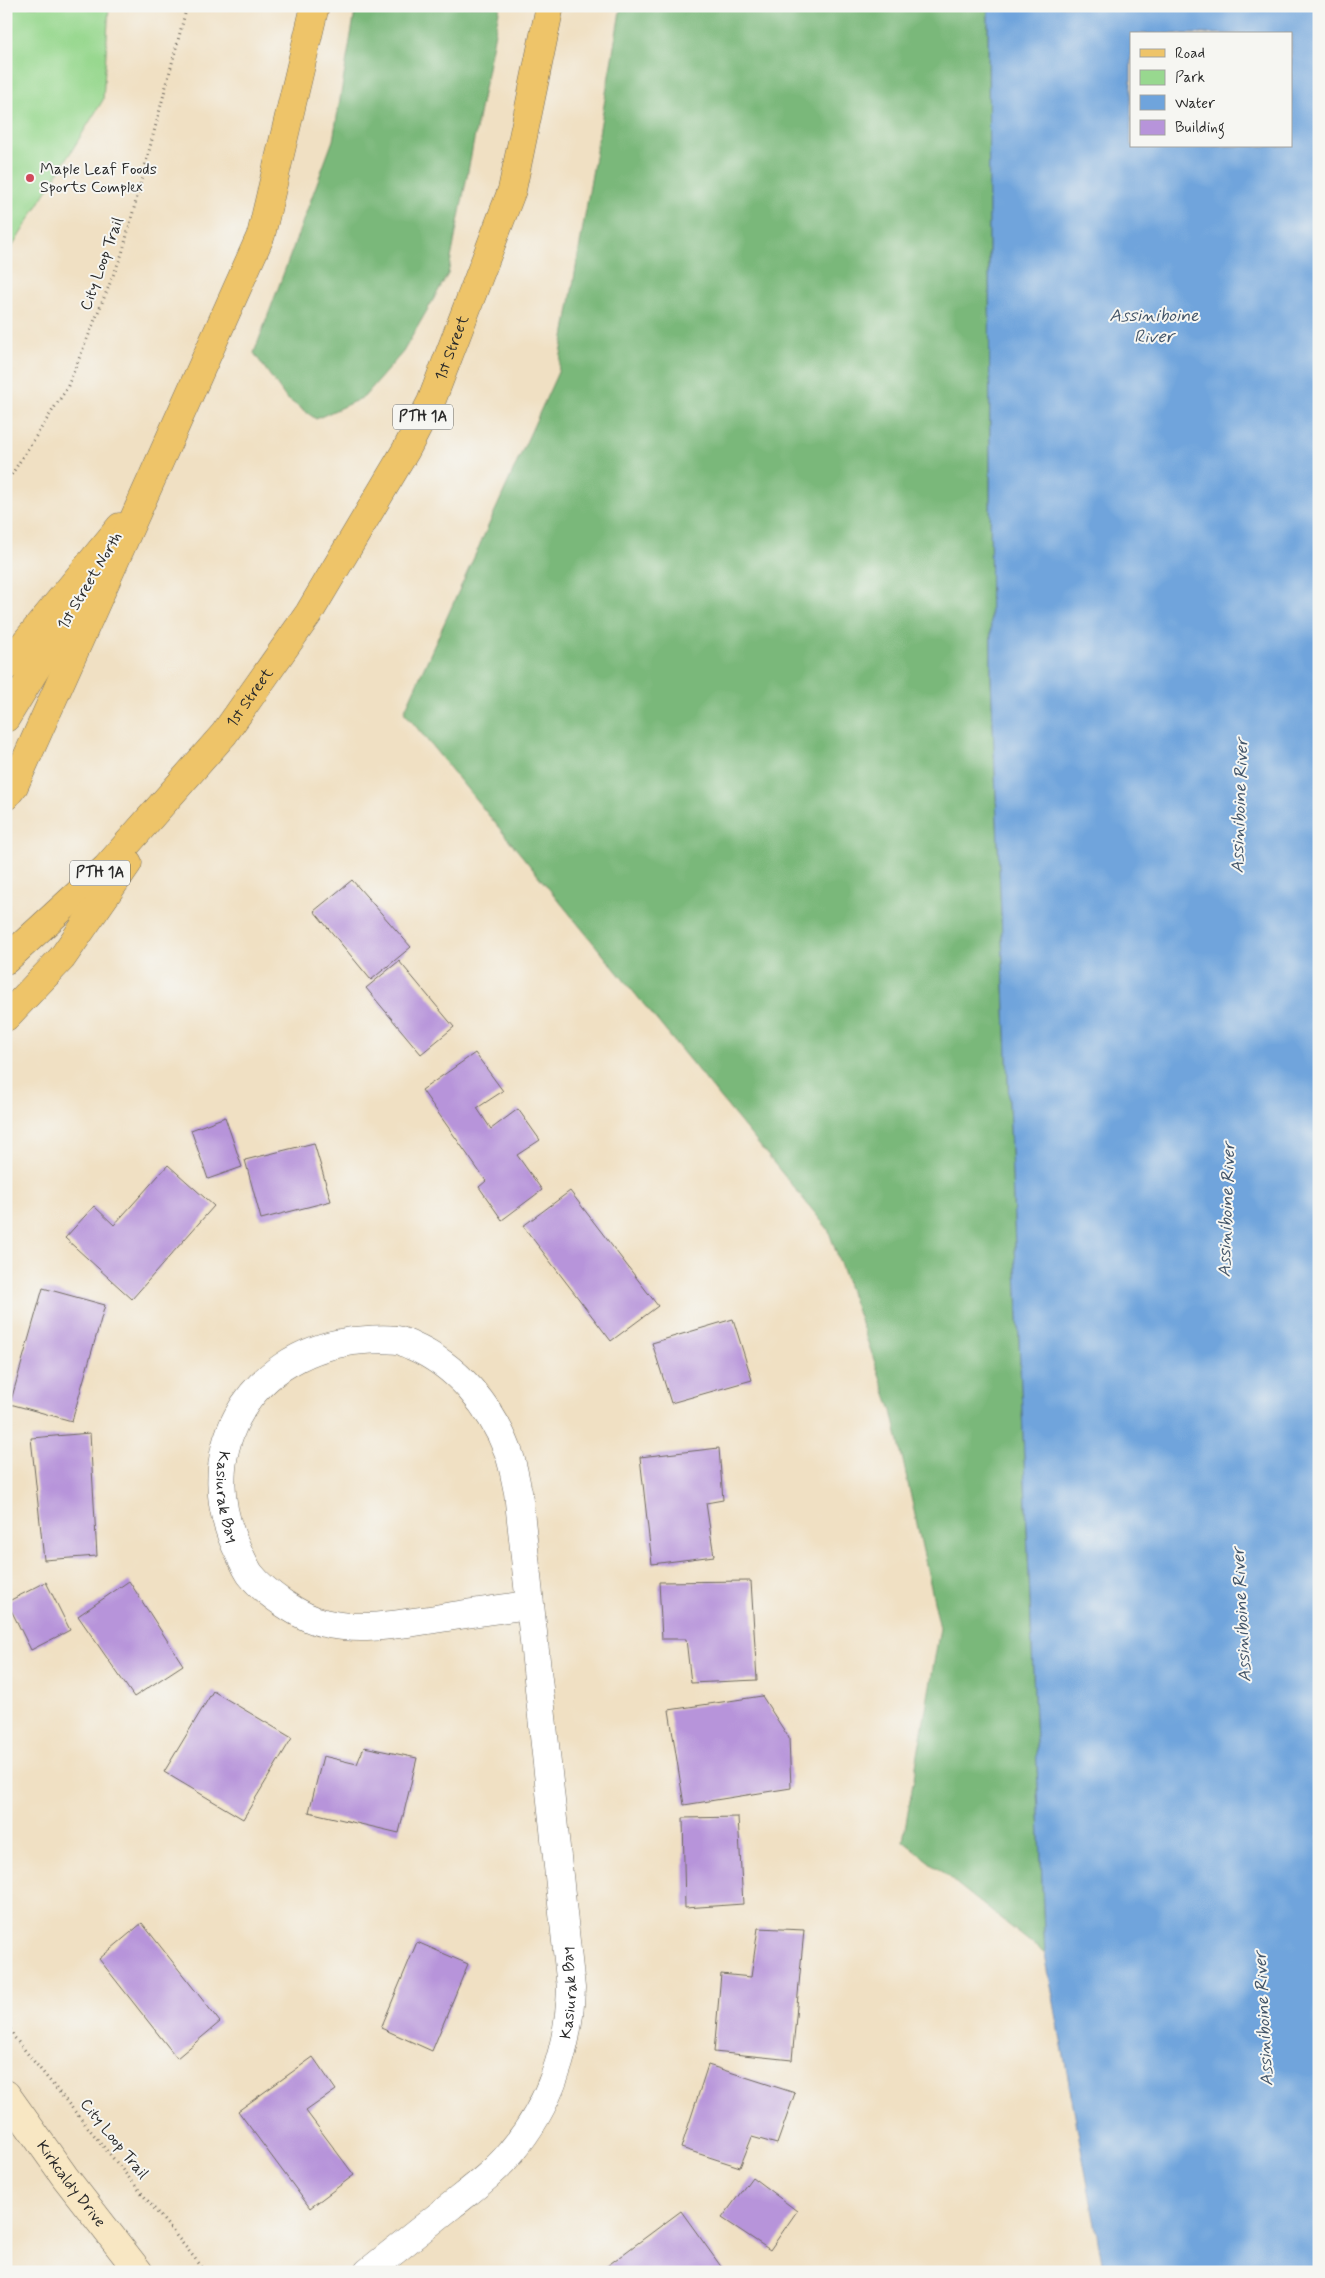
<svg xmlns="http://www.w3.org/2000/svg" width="1325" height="2278" font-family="Mynerve,sans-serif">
	<rect width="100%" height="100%" fill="#f6f6f2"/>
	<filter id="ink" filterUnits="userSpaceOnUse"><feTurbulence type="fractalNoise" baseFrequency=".02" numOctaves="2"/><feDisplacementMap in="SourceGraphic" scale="10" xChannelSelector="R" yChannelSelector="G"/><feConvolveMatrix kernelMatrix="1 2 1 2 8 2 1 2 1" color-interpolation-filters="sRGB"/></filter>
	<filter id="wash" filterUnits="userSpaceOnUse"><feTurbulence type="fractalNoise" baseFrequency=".0096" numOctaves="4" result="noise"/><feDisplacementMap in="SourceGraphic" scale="20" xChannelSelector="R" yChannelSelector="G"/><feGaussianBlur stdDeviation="1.12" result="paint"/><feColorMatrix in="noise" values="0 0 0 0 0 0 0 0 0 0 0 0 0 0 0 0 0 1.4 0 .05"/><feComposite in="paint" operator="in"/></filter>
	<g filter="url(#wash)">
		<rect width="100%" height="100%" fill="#f0e0c3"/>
		<!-- green -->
		<path fill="#98d88f" stroke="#62825d" d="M6,6H109L103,100L6,257Z"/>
		<!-- forest -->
		<g fill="#7ab87a" stroke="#527252">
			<path d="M356,6H500L448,274L403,352L364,397L316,419L286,398L254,353L333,140Z"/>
			<path d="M621,6H988L991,677L1045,1954L903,1841L940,1628L892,1411L828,1229L404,712L558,372Z"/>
		</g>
		<!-- water -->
		<path fill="#6fa4dc" stroke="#4d6884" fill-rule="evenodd" d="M988,6H1319V2272H1104L1045,1954L991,677ZM1131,34H1291V146H1131Z"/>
		<g id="blocks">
			<!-- building -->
			<g fill="#b794da">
				<path d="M352,880L411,947L371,980L314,911Z"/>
				<path d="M399,961L454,1027L421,1054L366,988Z"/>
				<path d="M475,1053L503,1091L477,1108L491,1129L518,1109L540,1140L517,1155L542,1190L502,1220L479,1187L486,1181L422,1090Z"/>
				<path d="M225,1117L242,1167L208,1179L191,1130Z"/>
				<path d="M314,1143L331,1201L261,1219L245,1160Z"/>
				<path d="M168,1165L214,1206L132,1299L65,1238L94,1206L114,1225Z"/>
				<path d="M570,1191L658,1306L611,1341L523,1226Z"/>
				<path d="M43,1288L105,1305L72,1421L10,1404Z"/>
				<path d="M733,1319L752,1380L671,1403L652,1343Z"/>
				<path d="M90,1433L97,1556L44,1560L31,1438Z"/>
				<path d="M719,1448L723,1500L706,1503L714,1556L652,1564L640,1457Z"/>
				<path d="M129,1581L183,1665L134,1697L78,1616Z"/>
				<path d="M751,1581L757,1680L691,1683L686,1639H662L659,1582Z"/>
				<path d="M46,1582L70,1630L31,1650L7,1602Z"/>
				<path d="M213,1691L292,1738L243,1819L164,1772Z"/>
				<path d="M762,1696L789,1738L791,1788L684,1805L669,1710Z"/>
				<path d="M364,1747L417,1758L399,1833L309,1812L323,1756L357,1764Z"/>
				<path d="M738,1817L743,1904L685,1908L683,1818Z"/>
				<path d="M142,1923L220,2022L177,2058L99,1959Z"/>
				<path d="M758,1928L804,1930L792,2060L714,2052L721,1974L751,1977Z"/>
				<path d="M417,1942L468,1964L432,2051L381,2028Z"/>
				<path d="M313,2057L336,2090L306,2111L354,2175L310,2208L238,2111Z"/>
				<path d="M708,2065L795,2093L777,2144L752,2137L740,2167L681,2148Z"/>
				<path d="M752,2177L797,2211L770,2250L722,2218Z"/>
				<path d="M681,2211L725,2272H599Z"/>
			</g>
		</g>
	</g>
	<g filter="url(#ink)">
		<use href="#blocks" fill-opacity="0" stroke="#706a60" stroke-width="1"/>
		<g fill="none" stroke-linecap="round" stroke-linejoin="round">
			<defs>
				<g id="street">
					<path id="s1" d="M368,2272C396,2250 424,2227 452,2205C472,2189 494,2173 511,2152C550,2106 569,2048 571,1988L518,1492C515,1479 513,1464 508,1451C491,1406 456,1365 412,1346C407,1344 401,1340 396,1340C382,1338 367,1340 353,1341C245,1355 190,1458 240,1555C243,1561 246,1568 250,1574C265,1593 301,1618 324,1623C361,1632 399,1624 435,1619C466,1614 498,1609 529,1605"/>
				</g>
				<g id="secondary">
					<path id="s2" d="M6,2094L65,2177L139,2272"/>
				</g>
				<g id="primary">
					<path d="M6,666L120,527"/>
					<path d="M6,718L90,580"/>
					<path d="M6,796L14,786L261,235L315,6"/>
					<path id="s3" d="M6,960L106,868L224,734L309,613L406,450L431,402L512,190L550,6"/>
					<path d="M6,1017L62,958L128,863"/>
				</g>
			</defs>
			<!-- street casing -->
			<use href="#street" stroke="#706a60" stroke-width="29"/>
			<!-- secondary casing -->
			<use href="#secondary" stroke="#706a60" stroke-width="29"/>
			<!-- primary casing -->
			<use href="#primary" stroke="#706a60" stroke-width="29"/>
			<!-- path -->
			<g stroke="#706a60" stroke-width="3" stroke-dasharray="1 4" stroke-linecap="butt">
				<path d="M6,483L67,388L122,254L187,6"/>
				<path d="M6,2020L14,2037L206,2272"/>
			</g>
			<!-- street -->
			<use href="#street" stroke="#fff" stroke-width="28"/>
			<!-- secondary -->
			<use href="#secondary" stroke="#f8e7c3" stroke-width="28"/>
			<!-- primary -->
			<use href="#primary" stroke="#eec469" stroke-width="28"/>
		</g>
	</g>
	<!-- markers -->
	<circle fill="#d1495b" stroke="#f6f6f2" stroke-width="2" cx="30" cy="178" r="5"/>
	<g text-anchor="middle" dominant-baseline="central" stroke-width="4" stroke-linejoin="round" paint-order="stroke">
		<!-- shield labels -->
		<g fill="#f6f6f2" stroke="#686867" stroke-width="1">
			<rect x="393" y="404.5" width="60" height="25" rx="4"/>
			<rect x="70" y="860.5" width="60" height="25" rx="4"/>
		</g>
		<g font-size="15" font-weight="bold" fill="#2b2b2b">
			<text x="423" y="417">PTH 1A</text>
			<text x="100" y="873">PTH 1A</text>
		</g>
		<!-- poi labels -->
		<g font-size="16" fill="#2b2b2b" stroke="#f6f6f2" text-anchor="start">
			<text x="40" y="169">Maple Leaf Foods<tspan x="40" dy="18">Sports Complex</tspan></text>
		</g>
		<!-- street labels -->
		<g font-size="16" fill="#2b2b2b" stroke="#f6f6f2">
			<text transform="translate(102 264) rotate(-70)">City Loop Trail</text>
			<text stroke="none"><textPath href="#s3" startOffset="764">1st Street</textPath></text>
			<text transform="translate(90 581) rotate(-59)">1st Street North</text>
			<text stroke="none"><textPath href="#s3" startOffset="359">1st Street</textPath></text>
			<text stroke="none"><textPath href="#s1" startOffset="1339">Kasiurak Bay</textPath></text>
			<text stroke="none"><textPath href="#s1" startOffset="360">Kasiurak Bay</textPath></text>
			<text transform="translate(114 2139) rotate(51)">City Loop Trail</text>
			<text stroke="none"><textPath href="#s2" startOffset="111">Kirkcaldy Drive</textPath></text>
		</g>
		<!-- water labels -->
		<g font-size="18" font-style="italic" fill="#435569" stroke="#f6f6f2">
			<text x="1154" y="316">Assiniboine<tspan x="1154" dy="21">River</tspan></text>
			<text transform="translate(1240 806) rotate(-88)">Assiniboine River</text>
			<text transform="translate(1227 1210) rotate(-88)">Assiniboine River</text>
			<text transform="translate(1242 1615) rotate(-93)">Assiniboine River</text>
			<text transform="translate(1264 2019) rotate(-93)">Assiniboine River</text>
		</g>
	</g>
	<!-- margin -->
	<rect width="1325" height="2278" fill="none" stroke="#f6f6f2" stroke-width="25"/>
	<!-- legend -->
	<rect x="1130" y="32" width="162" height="115" fill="#f6f6f2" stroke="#a5a5a2"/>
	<rect x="1140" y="49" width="25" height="8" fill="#eec469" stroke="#a5a5a2"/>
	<text x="1175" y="58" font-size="15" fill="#2b2b2b">Road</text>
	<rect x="1140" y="70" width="25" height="15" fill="#98d88f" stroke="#a5a5a2"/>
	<text x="1175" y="82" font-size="15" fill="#2b2b2b">Park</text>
	<rect x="1140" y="95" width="25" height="15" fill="#6fa4dc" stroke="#a5a5a2"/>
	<text x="1175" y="108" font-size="15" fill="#2b2b2b">Water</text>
	<rect x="1140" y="120" width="25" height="15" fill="#b794da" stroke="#a5a5a2"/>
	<text x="1175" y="132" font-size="15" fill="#2b2b2b">Building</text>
</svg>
